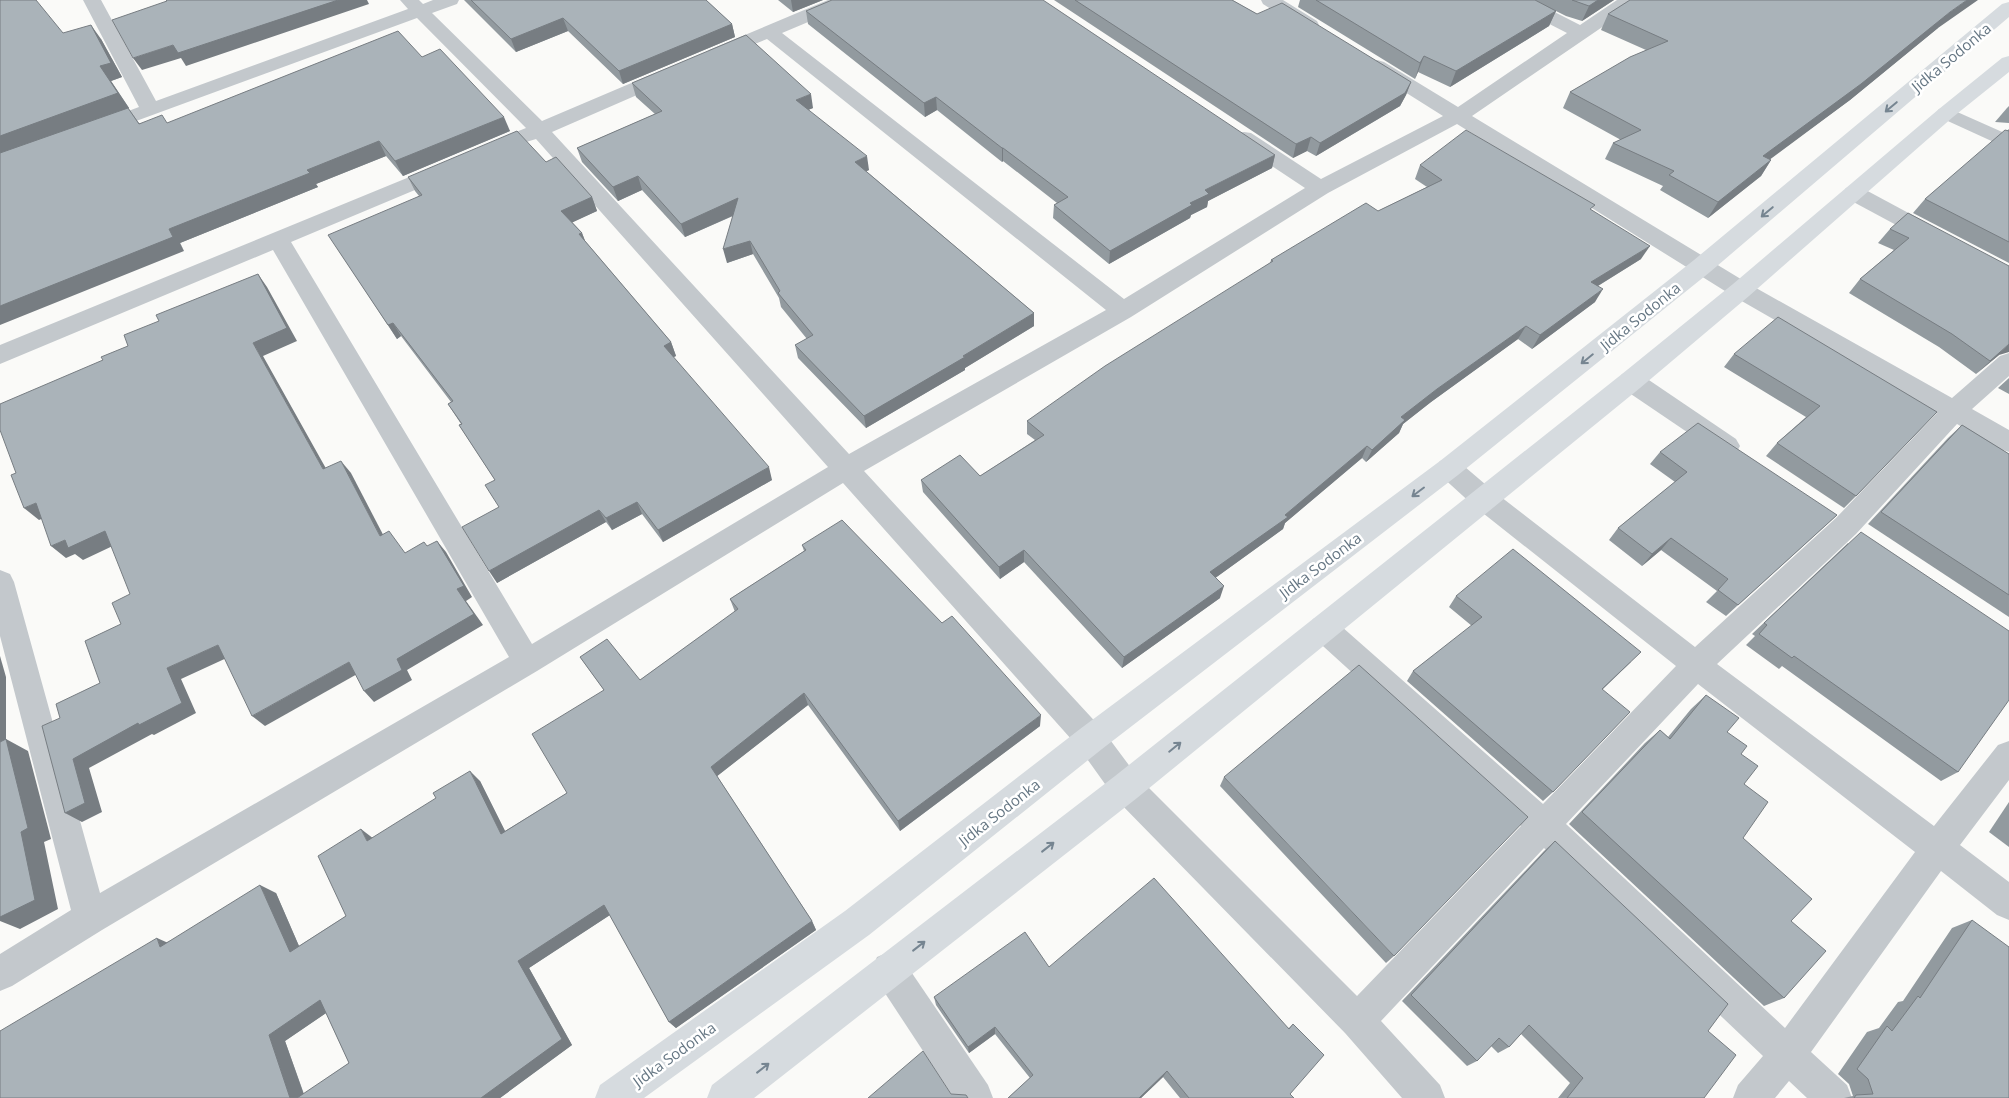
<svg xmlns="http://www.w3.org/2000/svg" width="2009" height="1098" font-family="'Open Sans',sans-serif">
	<rect width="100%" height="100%" fill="#fafaf8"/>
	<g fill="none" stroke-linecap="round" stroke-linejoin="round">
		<!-- street -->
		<g fill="#c3c8cc" fill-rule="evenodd">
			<path d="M83,0H101L156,101L408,9L400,0H419L423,4L433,0H459L457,4L432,13L542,121L662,70L669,68L676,70L679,74L676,78L552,132L849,454L1106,310L767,39L716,60L709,58L706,54L709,50L828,0H853L851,4L782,33L1124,299L1305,188L1237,143L1234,138L1237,133L1244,132L1251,133L1321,179L1443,116L1370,70L1367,66L1370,62L1377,60L1384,62L1458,107L1567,33L1510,4L1508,0H1531L1580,25L1617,0H1638L1636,4L1472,116L1749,284L1952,398L2000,356L2009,353V376L1972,409L2009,430V452L2000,449L1957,424L1856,534L1717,664L1934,826L1998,745L2009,741V780L1960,845L2009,882V920L1997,915L1941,871L1811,1052L1847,1085L1852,1098H1807L1789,1081L1775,1098H1733L1738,1085L1763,1056L1544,848L1381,1021L1440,1085L1445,1098H1402L1345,1033L1115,798L1080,749L843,483L537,671L102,930L12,986L0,991V954L71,910L0,636V570L10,574L14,582L100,893L509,657L273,250L0,364V345L446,162L453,164L457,169L453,174L291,242L532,644L828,467L536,139L523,143L516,142L513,137L516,132L526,128L417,18L98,135L91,133L88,129L91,125L139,107ZM1457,124L1733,296L1937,413L1836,518L1695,647L1492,490L1458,461L1449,458L1440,461L1436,468L1440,475L1474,506L1676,666L1543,804L1333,619L1323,615L1313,619L1309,628L1313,637L1521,826L1357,996L1137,776L1102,729L864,471L1131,317L1328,193ZM1698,684L1915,852L1785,1028L1566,824Z"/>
			<path d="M1261,0H1283L1317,21L1319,25L1317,29L1310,31L1303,29L1263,4Z"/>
			<path d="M1946,107L2009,135V149L1939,117L1936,113L1939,109Z"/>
			<path d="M1854,186L1862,188L1942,231L1945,236L1942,241L1934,244L1926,241L1846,198L1843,193L1846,188Z"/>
			<path d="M1631,372L1640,374L1736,439L1740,446L1736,453L1727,456L1718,453L1622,388L1619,381L1622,374Z"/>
			<path d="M889,952L901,957L988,1085L993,1098H954L877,981L872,969L877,957Z"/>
		</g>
		<!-- secondary -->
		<g fill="#d6dbdf" fill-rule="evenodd">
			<path d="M2009,2V17L1710,272L1458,475L1102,749L869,935L644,1098H595L600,1085L845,911L1080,729L1440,461L1694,260L2002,4Z"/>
			<path d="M2009,56V72L1953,117L1749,296L1640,388L1137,798L754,1098H707L712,1085L1115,776L1622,374L1733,284L1939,109L2002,58Z"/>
		</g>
	</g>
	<!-- wall -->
	<g fill="#929a9f" fill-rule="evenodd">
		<path d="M464,0H706L732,24L735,37L623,84L568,31L516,52Z"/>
		<path d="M778,0H823L793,12Z"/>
		<path d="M1054,0H1232L1257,14L1411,82L1406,95L1400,106L1316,156L1307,151L1293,158Z"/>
		<path d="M1300,0H1614L1582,21L1566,16L1556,11L1549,26L1450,87L1418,72L1415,79L1298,7Z"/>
		<path d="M806,11L1275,155L1272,168L1208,201L1207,207L1191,215L1190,218L1109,264L1053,218L1054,205L1057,203L1003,161L1002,162L937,110L925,117L808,24Z"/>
		<path d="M1608,14L1938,28L1850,100L1769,159L1771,160L1761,176L1708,218L1660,190L1663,186L1605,159L1613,143L1621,140L1563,108L1570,92L1646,50L1601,30Z"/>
		<path d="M63,33L101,39L122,77L111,81L129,108H128L139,123H167L422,57L510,131L403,176L386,156L316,184L318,187L180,243L184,251Z"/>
		<path d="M632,83L813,108L808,110L869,170L866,171L1034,313V326L965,368V370L866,428L798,358L795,345L807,339L781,307L779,298L753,254L727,263L733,216L685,237L642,190L618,201L582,162L577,148L655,114L636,97Z"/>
		<path d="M2009,106V123L1995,122L2007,108Z"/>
		<path d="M2009,129V263L1913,213L1925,199Z"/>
		<path d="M546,162L592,197L597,211L572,222L582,233L585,241L671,342L676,356L673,357L772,480L663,542L642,514L612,530L606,522L497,583L499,507L495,480L459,425L461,424L448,404L451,402L401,336L397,339L337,248L419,196L415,191L408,177Z"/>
		<path d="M1420,165L1592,210L1641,259L1598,286L1595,302L1532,349L1518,339L1431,402L1403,424L1399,433L1366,462L1362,458L1285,523L1283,529L1215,578L1220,598L1122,668L1024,562L1000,579L923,492L921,480L980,476L1035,440L1027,434V421L1270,263L1271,260L1378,211L1427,187L1415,179Z"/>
		<path d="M1890,229L2009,266L1999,355L1976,374L1939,347L1849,293L1860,279L1894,250L1878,243Z"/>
		<path d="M1734,354L1937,412L1856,496L1844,508L1766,456L1777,443L1806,417L1724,367Z"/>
		<path d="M2009,378V394L1998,388Z"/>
		<path d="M1962,425L2009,454V617L1868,524L1948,438Z"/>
		<path d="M1660,452L1837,515L1726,616L1706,602L1717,591L1661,550L1642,566L1609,540L1618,528L1675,482L1650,464Z"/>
		<path d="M1848,543L1958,772L1941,781L1782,666L1779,669L1746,645L1755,636L1752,634Z"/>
		<path d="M802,545L1040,726L900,831L808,705L717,776L812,921L816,930L676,1028L669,1022L610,915L529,968L572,1045L500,1098H0L167,942L276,893L299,946L346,916L373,838L480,781L505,831L567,793L604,690L580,657L640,680L735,612L730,599L804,551ZM326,1013L349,1063L304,1094L285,1041Z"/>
		<path d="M1456,596L1631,662L1602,690L1553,792L1543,801L1407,681L1413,671L1472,626L1449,607Z"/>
		<path d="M1706,695L1727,732L1741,754L1744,784L1743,838L1791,921L1784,998L1764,1006L1569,824L1645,743L1660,730L1668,737L1691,709Z"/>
		<path d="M1224,777L1394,956L1386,963L1220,786Z"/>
		<path d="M2009,802V847L1989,832Z"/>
		<path d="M1555,841L1708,1031L1704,1098H1558L1570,1083L1521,1034L1509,1047L1498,1053L1491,1046L1477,1061L1467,1066L1402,1001L1544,851Z"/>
		<path d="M1972,920L2009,1098H1844L1853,1096L1849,1084L1838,1074L1867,1032L1879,1028L1898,1002L1903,1001L1952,928Z"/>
		<path d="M1049,967L1289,1028L1293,1024L1290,1094L1294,1098H1180L1163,1077L1141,1098H1008L1030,1078L995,1034L969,1053L936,1005L934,997Z"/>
	</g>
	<!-- shaded-wall -->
	<g fill="#777d82">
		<path d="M338,0H367L369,4L186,66L181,58L142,70L133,58L173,45Z"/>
		<path d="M791,0H823L793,12Z"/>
		<path d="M1598,0H1614L1582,21L1589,6Z"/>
		<path d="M1967,0H1978L1938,28L1850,100L1753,172L1763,156L1950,12Z"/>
		<path d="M1556,11L1549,26L1450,87L1456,71Z"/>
		<path d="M563,18L568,31L516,52L511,39Z"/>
		<path d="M732,24L735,37L623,84L619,71Z"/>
		<path d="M91,25L101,39L122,77L111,81L129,108L0,155V136L100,66Z"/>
		<path d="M1424,56L1418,72L1415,79L1420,63Z"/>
		<path d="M1411,82L1406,95L1400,106L1316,156L1320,143Z"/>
		<path d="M811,94L813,108L798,114L796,100Z"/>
		<path d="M936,97L937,110L925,117L924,103Z"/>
		<path d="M504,117L510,131L403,176L395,161Z"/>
		<path d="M1311,137L1307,151L1293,158L1296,144Z"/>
		<path d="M379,141L386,156L316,184L318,187L180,243L184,251L0,325V306L169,229L307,170Z"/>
		<path d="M1002,148H1003V161L1002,162Z"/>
		<path d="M1275,155L1272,168L1208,201L1207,207L1191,215L1190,218L1109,264L1110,251L1190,203L1205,190Z"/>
		<path d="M867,156L869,170L857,176L855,162Z"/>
		<path d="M1771,160L1761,176L1708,218L1718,202Z"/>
		<path d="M638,176L642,190L618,201L613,187Z"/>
		<path d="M592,197L597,211L567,225L561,211Z"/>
		<path d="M738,198L741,212L685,237L681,224Z"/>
		<path d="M582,233L587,246L579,234Z"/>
		<path d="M750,241L753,254L727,263L723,249Z"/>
		<path d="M1650,246L1641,259L1583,295L1591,282Z"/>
		<path d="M258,274L267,287L297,341L263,356L333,481L323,469L253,343Z"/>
		<path d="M1603,289L1595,302L1532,349L1540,335Z"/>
		<path d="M1034,313V326L965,368V370L866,428L864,416Z"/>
		<path d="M393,323L401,336L397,339L388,325Z"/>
		<path d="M1526,326L1518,339L1431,402L1403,424L1399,433L1366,462L1372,450L1401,417L1437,389Z"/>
		<path d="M671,342L676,356L668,360L664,346Z"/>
		<path d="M2009,344V352L1999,355L1976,374Z"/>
		<path d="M1367,446L1362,458L1285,523L1283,529L1207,584L1210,572L1285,515Z"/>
		<path d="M341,461L351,473L390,548L380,536Z"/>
		<path d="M769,467L772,480L663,542L658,530Z"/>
		<path d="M637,502L642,514L612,530L606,518Z"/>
		<path d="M36,503L51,515L39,520L24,508Z"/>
		<path d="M599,510L606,522L497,583L489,571Z"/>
		<path d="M105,531L119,543L83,560L75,554L66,558L51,546L65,540Z"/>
		<path d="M1671,538L1661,550L1642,566L1652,554Z"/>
		<path d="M437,541L446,552L472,597L466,601L483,625L407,670L412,680L374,702L364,691L397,659L457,589Z"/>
		<path d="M1024,550V562L1000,579L999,567Z"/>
		<path d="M1224,586L1220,598L1122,668L1124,657Z"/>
		<path d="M218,645L231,656L181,679L196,713L154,735L152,734L89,768L102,812L82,822L65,813L73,759L167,668Z"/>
		<path d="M0,656L6,677V762L0,759Z"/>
		<path d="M349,662L359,673L265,726L252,716Z"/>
		<path d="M804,693L808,705L716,777L711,767Z"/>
		<path d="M1041,715L1040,726L900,831L898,821Z"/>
		<path d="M6,739L28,751L51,839L44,842L58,909L20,929L0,921V905L21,832Z"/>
		<path d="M470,771L480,781L511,843L501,834Z"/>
		<path d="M361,829L374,839L367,841Z"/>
		<path d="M260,885L276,893L305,960L290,952Z"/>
		<path d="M604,905L613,913L529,968L572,1045L500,1098H481L518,961Z"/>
		<path d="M812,921L816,930L676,1028L669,1022Z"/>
		<path d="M157,938L175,946L160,947Z"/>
		<path d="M320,1000L335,1007L285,1041L305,1098H290L269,1035Z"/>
		<path d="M995,1027V1034L969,1053L968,1047Z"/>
		<path d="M1167,1071L1163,1077L1141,1098H1139Z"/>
	</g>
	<!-- building -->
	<g fill="#aab3b9" stroke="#777d82">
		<path d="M0,0H36L63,33L91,25L111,63L100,66L118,93L0,136Z"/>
		<path d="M166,0H338L178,53L173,45L133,58L112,20L167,1Z"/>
		<path d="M471,0H706L732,24L619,71L563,18L511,39Z"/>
		<path d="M832,0H1043L1275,155L1205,190L1209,194L1190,203L1192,205L1110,251L1054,205L1068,197L1003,148H1002L936,97L924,103L806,11Z"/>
		<path d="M1075,0H1232L1257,14L1282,3L1411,82L1405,93L1320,143L1311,137L1296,144Z"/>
		<path d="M1316,0H1535L1556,11L1456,71L1424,56L1420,63Z"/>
		<path d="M1572,0H1598L1589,6Z"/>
		<path d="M1630,0H1967L1950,12L1861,84L1763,156L1771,160L1718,202L1669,175L1674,171L1613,143L1641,130L1570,92L1630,57L1668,41L1608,14Z"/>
		<path d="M398,31L422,57L440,49L504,117L395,161L379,141L307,170L310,173L169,229L173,237L0,306V153L128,108L139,124L162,115L167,123Z"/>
		<path d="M746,35L811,94L796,100L867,156L855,162L1034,313L963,356L965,357L864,416L795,345L813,335L778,293L780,291L750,241L723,249L738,198L681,224L638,176L613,187L577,148L662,111L632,83Z"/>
		<path d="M1466,130L1595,205L1590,209L1650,246L1591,282L1603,289L1540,335L1526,326L1437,389L1401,417L1405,420L1372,450L1367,446L1285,515L1288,517L1210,572L1224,586L1124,657L1024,550L999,567L921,480L960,455L980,476L1044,435L1027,421L1105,366L1273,261L1271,260L1366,203L1378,211L1442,180L1420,165Z"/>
		<path d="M2005,130L2009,131V242L1925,199Z"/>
		<path d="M517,131L546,162L556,157L592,197L561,211L582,233L579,234L671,342L664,346L769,467L658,530L637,502L606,518L599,510L489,571L462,527L499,507L485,485L495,480L459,425L462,424L448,404L453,401L393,323L388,325L328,235L422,195L408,177Z"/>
		<path d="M1908,213L2009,266V344L1990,361L1952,334L1860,279L1909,238L1890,229Z"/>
		<path d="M258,274L287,328L253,343L323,469L341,461L380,536L389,531L405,553L424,542L427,546L437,541L464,586L457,589L474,614L397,659L402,670L364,691L349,662L252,716L218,645L167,668L182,703L139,725L138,723L73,759L85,803L65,813L42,726L60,718L56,704L100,683L85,641L121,624L112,603L130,594L105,531L68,548L65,540L51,546L36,503L24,508L11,475L16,473L0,430V404L103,360L101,357L128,346L124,335L159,321L156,315Z"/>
		<path d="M1778,317L1937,412L1856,496L1777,443L1820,406L1734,354Z"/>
		<path d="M1698,423L1837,515L1738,605L1718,590L1728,579L1671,538L1652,554L1618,528L1687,472L1660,452Z"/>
		<path d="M1962,425L2009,454V595L1881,512Z"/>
		<path d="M842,520L942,623L952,616L1041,715L898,821L804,693L711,767L812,921L669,1022L604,905L518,961L562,1039L481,1098H297L349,1063L320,1000L269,1035L290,1098H0V1031L157,938L160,947L260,885L290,952L346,916L318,856L361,829L367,841L436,798L433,793L470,771L501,834L567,793L532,734L604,690L580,657L607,639L640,680L738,609L730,599L806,550L802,545Z"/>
		<path d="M1861,532L2009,631V700L1958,772L1794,656L1792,658L1759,634L1767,625L1764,623Z"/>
		<path d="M1513,549L1641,652L1602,689L1630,712L1553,792L1413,671L1482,617L1456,596Z"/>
		<path d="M1359,665L1528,817L1394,956L1224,777Z"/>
		<path d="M1706,695L1739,718L1727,732L1747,746L1741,754L1758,766L1744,784L1768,802L1743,838L1812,899L1791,921L1826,951L1784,998L1582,812L1660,730L1670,739Z"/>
		<path d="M6,739L28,828L21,832L35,900L0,917V742Z"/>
		<path d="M1555,841L1728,1004L1708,1031L1736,1055L1704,1098H1567L1583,1078L1529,1025L1509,1047L1499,1038L1477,1061L1411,995Z"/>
		<path d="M1154,878L1289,1029L1293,1024L1324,1055L1290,1094L1294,1098H1189L1167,1071L1139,1098H1008L1033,1075L995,1027L968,1047L934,997L1025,932L1049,967Z"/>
		<path d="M1972,920L2009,947V1098H1854L1856,1095L1873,1094L1868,1079L1857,1069L1887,1026L1892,1031L1918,996L1920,998Z"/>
		<path d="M923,1051L951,1094L966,1095L968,1098H868Z"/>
	</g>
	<!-- one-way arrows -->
	<defs><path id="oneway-shaft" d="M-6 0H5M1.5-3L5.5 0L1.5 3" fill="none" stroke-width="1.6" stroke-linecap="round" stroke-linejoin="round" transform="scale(1.25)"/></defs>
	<g stroke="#768591">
		<use href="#oneway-shaft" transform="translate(1891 107) rotate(140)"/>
		<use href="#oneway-shaft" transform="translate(1767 212) rotate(140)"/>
		<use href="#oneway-shaft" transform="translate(1587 359) rotate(141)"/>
		<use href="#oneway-shaft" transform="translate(1418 492) rotate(143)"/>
		<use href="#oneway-shaft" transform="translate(1175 747) rotate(-39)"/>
		<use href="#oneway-shaft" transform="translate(1048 847) rotate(-38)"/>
		<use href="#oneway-shaft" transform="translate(919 946) rotate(-38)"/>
		<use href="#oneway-shaft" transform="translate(763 1068) rotate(-38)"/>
	</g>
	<g text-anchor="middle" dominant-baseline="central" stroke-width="5" stroke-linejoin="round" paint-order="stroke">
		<!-- street labels -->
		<g font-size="15" fill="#657683" stroke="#fff">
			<text transform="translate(1951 57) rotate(-40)">Jidka Sodonka</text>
			<text transform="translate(1640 316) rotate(-39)">Jidka Sodonka</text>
			<text transform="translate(1320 565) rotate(-37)">Jidka Sodonka</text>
			<text transform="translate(999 812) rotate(-38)">Jidka Sodonka</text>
			<text transform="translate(674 1054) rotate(-36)">Jidka Sodonka</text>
		</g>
	</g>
</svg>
